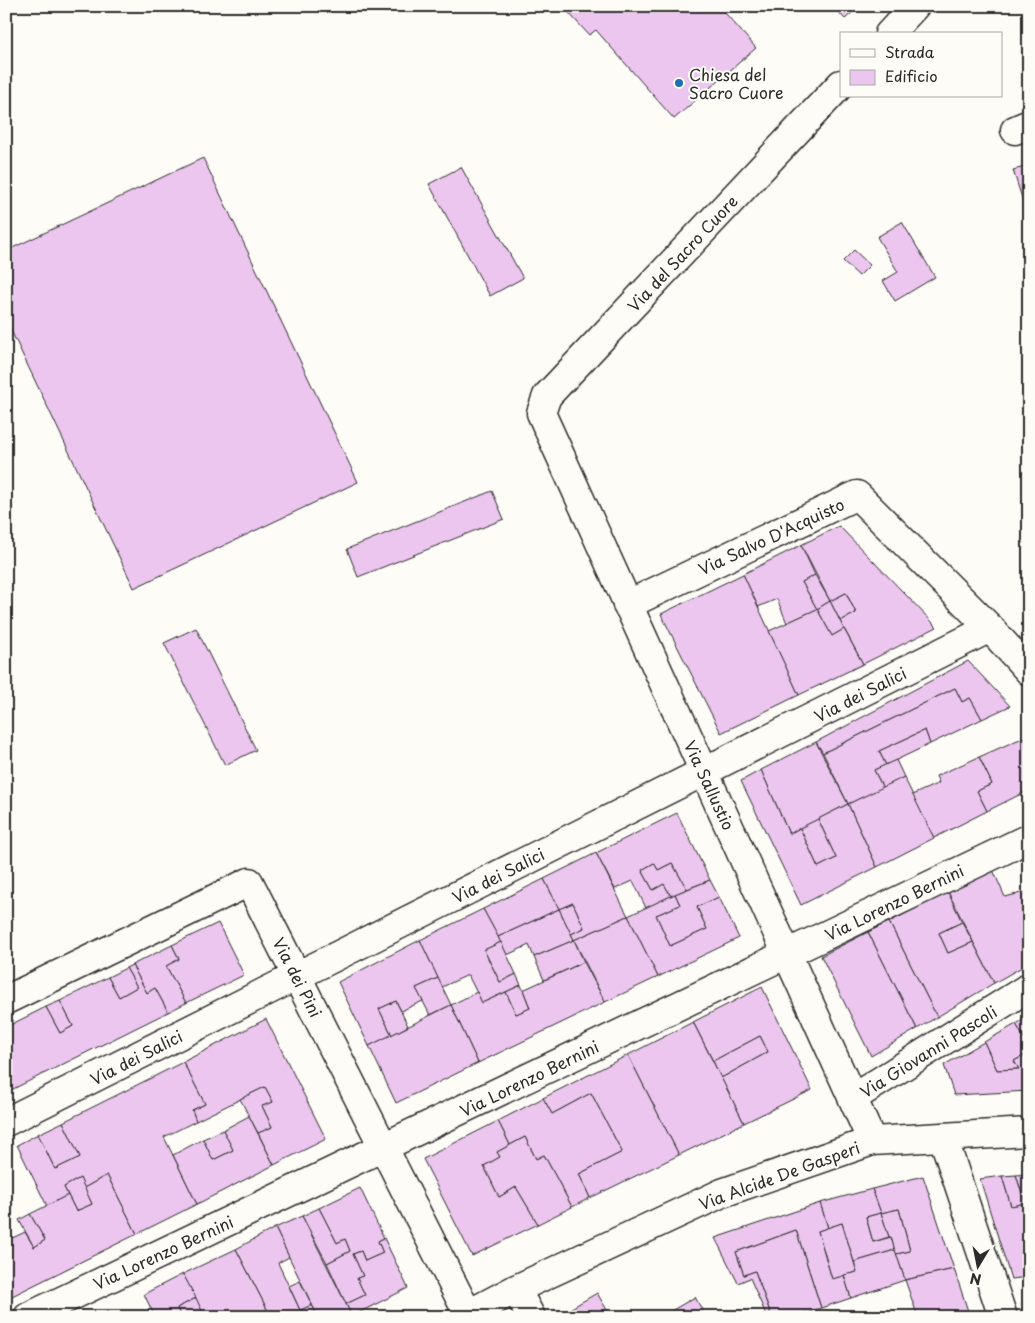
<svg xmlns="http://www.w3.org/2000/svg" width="1035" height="1323" font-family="'Playpen Sans',sans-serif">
	<rect width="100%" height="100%" fill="#fdfcf7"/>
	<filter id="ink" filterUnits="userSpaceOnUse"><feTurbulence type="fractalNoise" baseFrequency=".02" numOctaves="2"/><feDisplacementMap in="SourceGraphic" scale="10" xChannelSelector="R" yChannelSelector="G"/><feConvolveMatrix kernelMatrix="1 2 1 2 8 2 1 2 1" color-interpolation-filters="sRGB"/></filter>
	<g filter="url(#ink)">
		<!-- building -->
		<g fill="#ecc6ef" stroke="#2b2b2b">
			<path d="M572,6H719L756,48L674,119L596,30L589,35L567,11Z"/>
			<path d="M833,6H860L845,19Z"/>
			<path d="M203,158L358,482L134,588L6,320V251Z"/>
			<path d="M1029,166V213L1027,214L1013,170Z"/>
			<path d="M461,167L523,278L490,296L429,184Z"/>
			<path d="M902,222L935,277L895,301L883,281L898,272L877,237Z"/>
			<path d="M854,250L870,265L859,276L843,261Z"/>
			<path d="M492,491L504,519L358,577L347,549Z"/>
			<path d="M839,526L937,627L863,664L840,621L856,613L846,593L830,601L801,545Z"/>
			<path d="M801,545L815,575L802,582L817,609L787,623L777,599L758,607L743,574Z"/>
			<path d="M743,574L799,695L721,733L661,614Z"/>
			<path d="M815,575L830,601L817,609L802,582Z"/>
			<path d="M846,593L856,613L840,621L830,601Z"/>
			<path d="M830,601L844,629L832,636L817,609Z"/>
			<path d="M817,609L832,636L844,629L863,664L799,695L769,631Z"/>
			<path d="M196,628L256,750L225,765L164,643Z"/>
			<path d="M968,661L1010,706L982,719L970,698L962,702L955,688L823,753L816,742Z"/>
			<path d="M955,688L962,702L970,698L982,719L930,744L925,730L879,751L886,765L874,770L883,788L848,804L823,753Z"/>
			<path d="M925,730L930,744L886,765L879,751Z"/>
			<path d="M1029,735V790L987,811L977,791L992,784L979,757Z"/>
			<path d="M816,742L848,804L789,834L761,770Z"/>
			<path d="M979,757L992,784L977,791L987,811L934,838L912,795L939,783L936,776Z"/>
			<path d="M896,760L904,777L883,788L874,770Z"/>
			<path d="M761,770L789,834L800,828L818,867L836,858L818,819L848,804L877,867L801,905L741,781Z"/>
			<path d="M904,777L934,838L877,867L848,804Z"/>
			<path d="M677,813L710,880L687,889L672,863L658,870L654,863L642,870L653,890L664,884L671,896L646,908L633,881L615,889L596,853Z"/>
			<path d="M818,819L836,858L818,867L800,828Z"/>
			<path d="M596,853L628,916L574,940L571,934L584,928L573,903L559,909L544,879Z"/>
			<path d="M654,863L658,870L672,863L687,889L671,896L664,884L653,890L642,870Z"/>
			<path d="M993,870L1005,897L1025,892L1029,899V963L994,983L948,892Z"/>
			<path d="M544,879L559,909L498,937L483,909Z"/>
			<path d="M710,880L719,897L697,907L707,929L670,946L656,915L680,905L675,894Z"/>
			<path d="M948,892L962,922L939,933L948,953L973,942L994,983L937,1017L889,922Z"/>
			<path d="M675,894L680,905L656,915L670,946L707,929L697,907L719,897L739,938L658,977L628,916Z"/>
			<path d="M573,903L584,928L571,934L559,909Z"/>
			<path d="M483,909L501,942L484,950L500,982L516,974L521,985L482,1003L468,975L442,987L420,940Z"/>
			<path d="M559,909L574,940L534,957L529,945L507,955L498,937Z"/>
			<path d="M628,916L658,977L605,1002L574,940Z"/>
			<path d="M889,922L937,1017L917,1029L868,932Z"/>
			<path d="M962,922L973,942L948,953L939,933Z"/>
			<path d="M218,923L244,975L186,1003L166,966L179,959L172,945Z"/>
			<path d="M868,932L917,1029L871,1056L821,956Z"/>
			<path d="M420,940L438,978L416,988L423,1001L401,1011L396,1001L379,1009L392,1035L369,1046L338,982Z"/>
			<path d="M574,940L584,962L544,980L534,957Z"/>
			<path d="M501,942L516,974L500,982L484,950Z"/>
			<path d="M172,945L179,959L166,966L186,1003L168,1012L155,988L147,993L132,965Z"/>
			<path d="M584,962L605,1002L478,1063L451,1005L477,992L482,1003L506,992L516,1014L530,1008L523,990Z"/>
			<path d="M132,965L147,993L155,988L168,1012L7,1092L6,1027L46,1007L60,1033L73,1026L60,1001L108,977L119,997L137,987L126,968Z"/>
			<path d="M126,968L137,987L119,997L108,977Z"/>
			<path d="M438,978L451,1005L430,1015L416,988Z"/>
			<path d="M521,985L530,1008L516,1014L506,992Z"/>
			<path d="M762,987L812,1090L744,1123L721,1078L768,1052L760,1036L713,1061L693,1022Z"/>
			<path d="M60,1001L73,1026L60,1033L46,1007Z"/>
			<path d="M396,1001L408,1026L392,1035L379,1009Z"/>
			<path d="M451,1005L478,1063L396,1103L369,1046Z"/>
			<path d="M1029,1017V1047L1016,1024Z"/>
			<path d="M266,1019L326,1139L274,1165L258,1133L272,1127L262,1106L273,1102L265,1087L196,1121L192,1110L205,1104L183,1062Z"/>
			<path d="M693,1022L744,1123L679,1155L628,1055Z"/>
			<path d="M1016,1024L1029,1047V1053L1014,1061L1019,1069L997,1070L984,1042Z"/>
			<path d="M760,1036L768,1052L721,1078L713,1061Z"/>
			<path d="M984,1042L997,1070L1019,1069L1014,1061L1029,1053V1091L954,1095L944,1065Z"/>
			<path d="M628,1055L679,1155L590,1198L579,1174L622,1152L591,1093L552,1114L543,1098Z"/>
			<path d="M183,1062L205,1104L192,1110L196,1121L164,1137L197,1204L137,1234L107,1175L84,1188L80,1178L64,1187L68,1195L47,1206L17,1145L38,1134L55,1169L80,1157L63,1122Z"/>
			<path d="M265,1087L273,1102L262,1106L272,1127L258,1133L240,1099Z"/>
			<path d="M591,1093L622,1152L579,1174L590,1198L572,1207L544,1155L536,1159L525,1137L510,1145L498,1121L543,1098L552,1114Z"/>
			<path d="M249,1116L274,1165L197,1204L173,1155L203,1139L213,1160L233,1150L223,1130Z"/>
			<path d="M498,1121L510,1145L497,1152L500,1157L484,1166L499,1197L516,1187L538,1224L472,1256L423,1159Z"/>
			<path d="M63,1122L80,1157L55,1169L38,1134Z"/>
			<path d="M223,1130L233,1150L213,1160L203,1139Z"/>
			<path d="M525,1137L536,1159L544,1155L572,1207L538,1224L516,1187L499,1197L484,1166L500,1157L497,1152Z"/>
			<path d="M1029,1174V1277L1011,1279L980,1179L1002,1176L1011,1206L1025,1203L1016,1175Z"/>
			<path d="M107,1175L137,1234L6,1299V1241L25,1232L34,1247L45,1240L30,1214L68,1195L76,1211L92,1204L84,1188Z"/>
			<path d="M1016,1175L1025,1203L1011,1206L1002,1176Z"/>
			<path d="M923,1176L954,1269L905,1280L896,1254L910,1251L899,1209L881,1213L872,1189Z"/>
			<path d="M80,1178L92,1204L76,1211L64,1187Z"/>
			<path d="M360,1188L384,1238L378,1241L383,1253L365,1261L361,1251L353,1254L363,1276L357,1278L365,1295L346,1304L327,1263L350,1251L345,1239L337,1243L319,1208Z"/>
			<path d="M872,1189L881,1213L866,1217L873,1242L891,1237L895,1250L854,1262L842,1223L828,1228L820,1203Z"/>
			<path d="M820,1203L828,1228L818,1231L832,1279L844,1275L851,1298L821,1308L796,1230L736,1252L744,1275L755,1271L772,1317H767L750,1278L738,1283L715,1238Z"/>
			<path d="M319,1208L337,1243L345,1239L350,1251L327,1263L302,1216Z"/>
			<path d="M899,1209L910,1251L896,1254L891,1237H889L881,1213Z"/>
			<path d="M881,1213L889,1237L873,1242L866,1217Z"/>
			<path d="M30,1214L45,1240L34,1247L19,1220Z"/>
			<path d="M302,1216L352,1316L350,1317H318L289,1257L275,1228Z"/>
			<path d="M842,1223L857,1272L832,1279L818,1231Z"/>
			<path d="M275,1228L289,1257L278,1263L300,1310L312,1305L318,1317H271L236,1249Z"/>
			<path d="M796,1230L821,1308L794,1317H772L755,1271L744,1275L736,1252Z"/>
			<path d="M384,1238L408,1288L352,1316L346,1304L365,1295L357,1278L363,1276L353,1254L361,1251L365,1261L383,1253L378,1241Z"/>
			<path d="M236,1249L271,1317H204L183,1274Z"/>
			<path d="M895,1250L905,1280L851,1298L844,1275L857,1272L854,1262Z"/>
			<path d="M954,1269L970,1317H936V1314L918,1317L905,1280Z"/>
			<path d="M183,1274L196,1298L177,1308L181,1317H155L144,1294Z"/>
			<path d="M300,1281L312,1305L300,1310L289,1286Z"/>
			<path d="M597,1293L610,1315L606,1317H556Z"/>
			<path d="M695,1297L706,1317H661Z"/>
			<path d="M196,1298L204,1315L181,1317L177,1308Z"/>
			<path d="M108,1311L110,1317H97Z"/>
			<path d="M806,1312L808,1317H794Z"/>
		</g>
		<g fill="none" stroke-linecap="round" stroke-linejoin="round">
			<defs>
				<g id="street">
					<path d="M1015,130L1029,124"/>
					<path d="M627,605L857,495L990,628L1029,671"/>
					<path d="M6,1000L249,882L468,1314"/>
					<path d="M853,1098L1029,987"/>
					<path d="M6,1122L990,628"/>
					<path d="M943,1137L1003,1317"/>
					<path d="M516,1289L531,1317"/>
					<path d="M28,1317L1029,838"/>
				</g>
				<g id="secondary">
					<path d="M889,34L915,6"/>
					<path d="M841,84L547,396L541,413L872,1141"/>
					<path d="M463,1317L516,1289L722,1193L872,1141L1029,1132"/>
				</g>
			</defs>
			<!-- street casing -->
			<use href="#street" stroke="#2b2b2b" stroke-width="31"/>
			<!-- secondary casing -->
			<use href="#secondary" stroke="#2b2b2b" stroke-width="31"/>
			<!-- street -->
			<use href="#street" stroke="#fdfcf7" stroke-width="28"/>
			<!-- secondary -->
			<use href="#secondary" stroke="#fdfcf7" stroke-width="28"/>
		</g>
	</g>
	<!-- markers -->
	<circle fill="#1f6fb2" stroke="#fdfcf7" stroke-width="2" cx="679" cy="83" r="5"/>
	<g text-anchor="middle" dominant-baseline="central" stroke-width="4" stroke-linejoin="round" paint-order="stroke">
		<!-- poi labels -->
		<g font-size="16" fill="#2b2b2b" stroke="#fdfcf7" text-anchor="start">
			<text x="689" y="74">Chiesa del<tspan x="689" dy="18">Sacro Cuore</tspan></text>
		</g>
		<!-- street labels -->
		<g font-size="16" fill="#2b2b2b" stroke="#fdfcf7">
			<text transform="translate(682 253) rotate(-47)">Via del Sacro Cuore</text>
			<text transform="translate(771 536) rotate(-25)">Via Salvo D'Acquisto</text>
			<text transform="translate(860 694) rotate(-27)">Via dei Salici</text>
			<text transform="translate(710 785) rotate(65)">Via Sallustio</text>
			<text transform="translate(498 875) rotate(-27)">Via dei Salici</text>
			<text transform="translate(894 902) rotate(-26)">Via Lorenzo Bernini</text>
			<text transform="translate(298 977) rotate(63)">Via dei Pini</text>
			<text transform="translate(928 1051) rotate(-32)">Via Giovanni Pascoli</text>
			<text transform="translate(136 1057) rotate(-27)">Via dei Salici</text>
			<text transform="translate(529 1078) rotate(-26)">Via Lorenzo Bernini</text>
			<text transform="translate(779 1175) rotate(-20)">Via Alcide De Gasperi</text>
			<text transform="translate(163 1252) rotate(-25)">Via Lorenzo Bernini</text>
		</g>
	</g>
	<!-- margin -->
	<rect width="1035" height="1323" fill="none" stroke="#fdfcf7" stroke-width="25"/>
	<rect x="12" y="12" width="1010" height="1298" fill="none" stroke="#2b2b2b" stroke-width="2" filter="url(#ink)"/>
	<!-- legend -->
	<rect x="840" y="32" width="162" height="65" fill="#fdfcf7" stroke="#a9a8a5"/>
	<rect x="850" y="49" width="25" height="8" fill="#fdfcf7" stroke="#a9a8a5"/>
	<text x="885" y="58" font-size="15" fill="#2b2b2b">Strada</text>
	<rect x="850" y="70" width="25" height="15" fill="#ecc6ef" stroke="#a9a8a5"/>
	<text x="885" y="82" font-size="15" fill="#2b2b2b">Edificio</text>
	<!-- north arrow -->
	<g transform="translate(978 1266) rotate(190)" stroke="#fdfcf7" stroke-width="4" paint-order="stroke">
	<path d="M0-4L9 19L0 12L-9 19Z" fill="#2b2b2b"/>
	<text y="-8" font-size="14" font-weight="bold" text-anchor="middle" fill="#2b2b2b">N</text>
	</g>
</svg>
